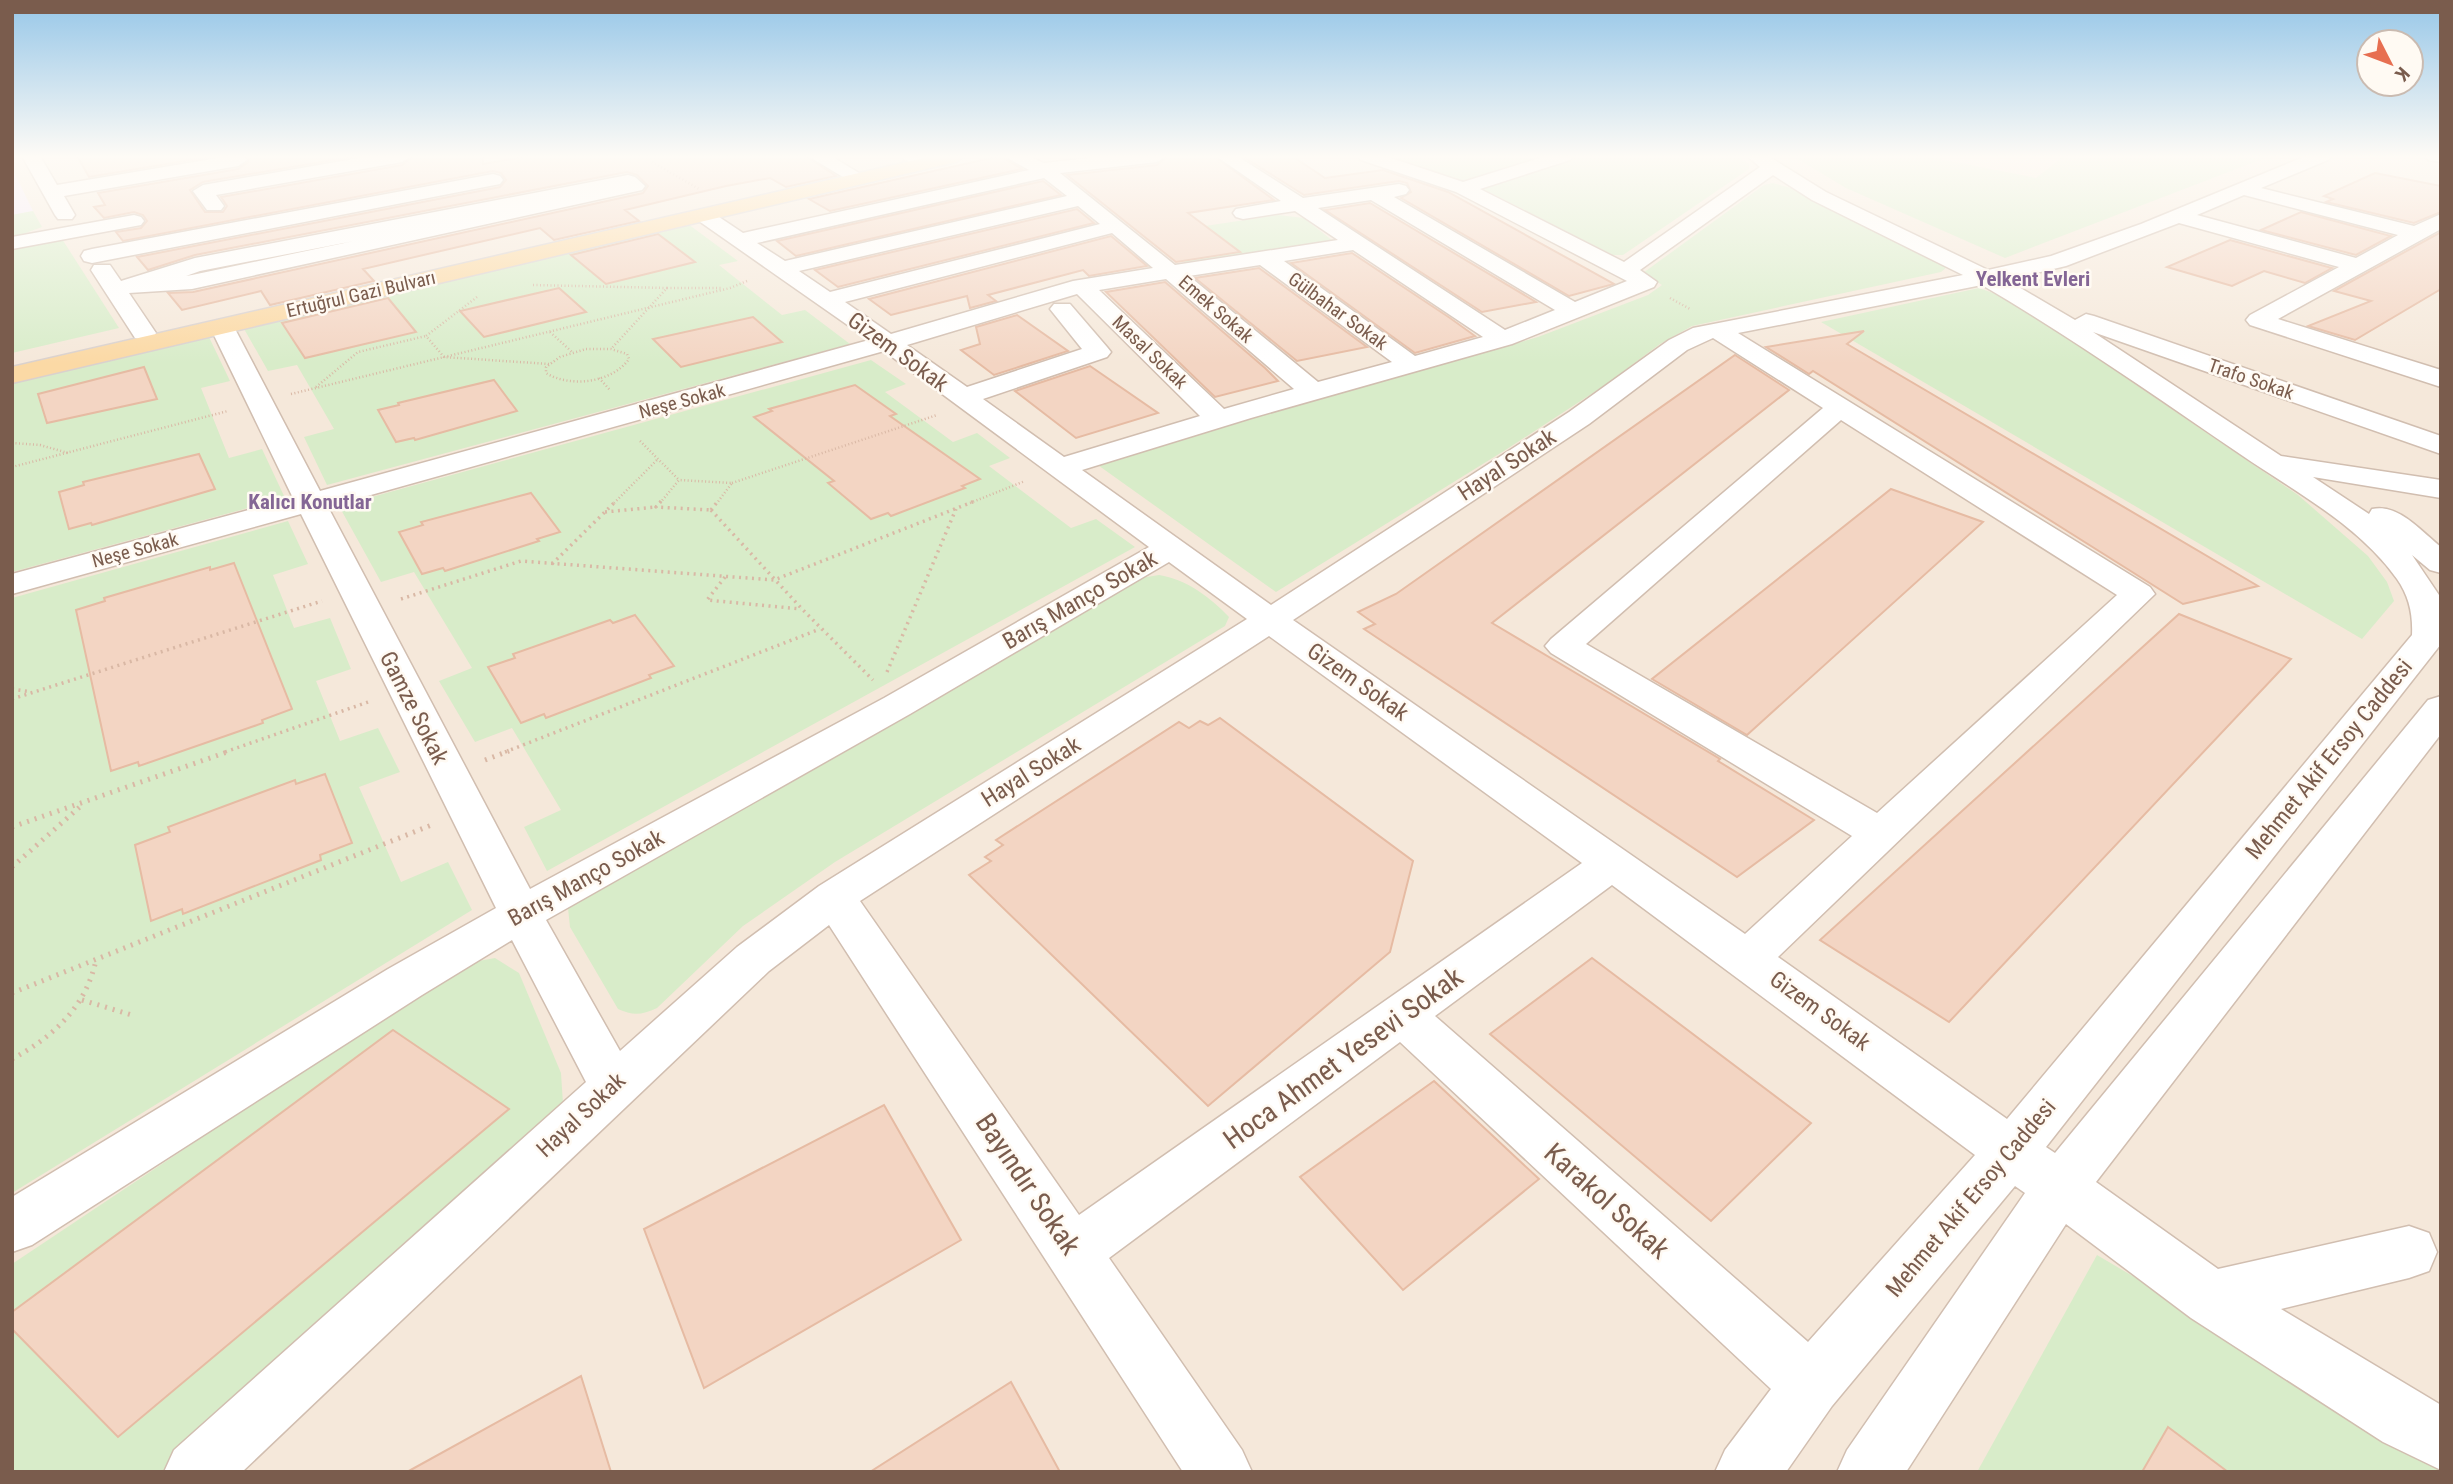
<svg xmlns="http://www.w3.org/2000/svg" width="2453" height="1484" font-family="'Roboto Condensed',sans-serif">
	<rect width="100%" height="100%" fill="#fdf6ec"/>
	<!-- residential -->
	<rect fill="#f5e8da" x="12" y="156" width="2429" height="1316"/>
	<!-- education -->
	<path fill="#f3e8fa" d="M12,168L33,211L12,215Z"/>
	<!-- green -->
	<g fill="#d8ecc9">
		<path d="M1388,156H1738L1749,164V169L1623,255H1613L1483,189Z"/>
		<path d="M1793,156H1925L2036,178L2064,156H2270L2005,258L1846,188Z"/>
		<path d="M1773,183L1794,189L1941,262L1947,267L1941,272L1692,326L1660,344L1605,385L1507,449L1276,592L1095,463L1538,337L1648,295L1662,285L1643,273L1764,185Z"/>
		<path d="M33,211L42,227L12,238V215Z"/>
		<path d="M1278,215L1304,218L1333,241L1197,264L1175,260L1205,226Z"/>
		<path d="M688,224L738,261L719,265L782,315L805,310L850,344L327,485L304,437L334,429L297,365L268,371L243,327Z"/>
		<path d="M62,239L119,328L12,353V248Z"/>
		<path d="M1979,288L2010,299L2298,495L2368,556L2387,582L2394,601L2362,639L1821,322Z"/>
		<path d="M208,335L230,381L201,388L229,458L262,449L285,498L12,572V381Z"/>
		<path d="M871,360L906,384L885,392L953,442L977,433L1010,458L989,466L1071,528L1096,519L1135,547L547,871L524,827L561,810L512,728L475,742L439,681L472,668L414,572L381,582L339,506Z"/>
		<path d="M288,521L308,564L273,575L294,628L330,618L351,669L316,681L340,741L378,728L400,772L359,787L401,882L448,862L472,910L12,1193V598Z"/>
		<path d="M1159,575C1186,579 1210,597 1229,617L1225,626L835,862L743,926L657,1008C642,1015 633,1016 618,1009L570,927L568,908L580,895L1129,580Z"/>
		<path d="M495,958L519,973L561,1073L563,1104L168,1472H12V1264L441,978L467,963Z"/>
		<path d="M2097,1255L2202,1317L2441,1464V1472H1977Z"/>
	</g>
	<!-- building -->
	<g fill="#f3d5c3" stroke="#e6bba3" stroke-width="2">
		<path d="M77,156H215L89,177Z"/>
		<path d="M247,156H357L203,182L190,190L205,212H223L227,206L221,197L402,165L413,156H483V164L528,156H806L836,176L786,187L770,178L726,186L625,210L639,221L554,240L540,228L363,269L374,281L270,305L261,291L182,310L168,293L193,292L643,193L648,186L637,175L627,172L195,255L148,270L137,257L500,187L506,180L501,173L493,171L123,241L116,232L141,228L147,221L143,215L134,212L104,218L94,207L105,205L98,193L238,169L248,162Z"/>
		<path d="M1000,156L1022,169L830,211L809,199Z"/>
		<path d="M1168,156H1214L1274,200L1188,213L1240,252L1176,262L1067,175L1157,165Z"/>
		<path d="M1242,156H1292L1325,178L1383,170L1448,192L1614,284L1569,296L1401,198L1411,192L1407,183L1399,181L1304,195Z"/>
		<path d="M2375,173L2441,186V212L2414,223L2326,202L2333,199L2324,196Z"/>
		<path d="M1043,181L1061,195L796,256L777,241Z"/>
		<path d="M1370,203L1536,302L1482,312L1325,210Z"/>
		<path d="M1077,209L1094,223L838,287L815,270Z"/>
		<path d="M2301,212L2391,236L2356,255L2261,230Z"/>
		<path d="M2441,232V289L2355,340L2308,326L2371,301L2334,291Z"/>
		<path d="M658,234L695,262L606,284L571,255Z"/>
		<path d="M1111,236L1147,266L1089,276L1083,270L988,295L996,301L970,308L967,296L891,315L869,299Z"/>
		<path d="M2230,240L2332,268L2305,283L2264,271L2232,286L2167,267Z"/>
		<path d="M1352,253L1450,318L1475,336L1415,353L1291,263Z"/>
		<path d="M1259,268L1367,347L1297,361L1195,278Z"/>
		<path d="M1165,282L1265,368L1278,381L1215,397L1106,292Z"/>
		<path d="M559,288L586,312L484,337L460,311Z"/>
		<path d="M388,298L416,332L305,358L282,323Z"/>
		<path d="M1017,315L1068,351L994,375L961,350L980,344L976,327Z"/>
		<path d="M753,317L782,342L681,367L653,339Z"/>
		<path d="M1864,331L1847,344L2258,586L2183,604L1813,371L1809,374L1766,347Z"/>
		<path d="M1735,355L1789,390L1492,623L1720,759L1718,761L1814,820L1737,877L1364,629L1375,624L1358,612L1396,594Z"/>
		<path d="M1090,366L1158,413L1076,438L1015,391Z"/>
		<path d="M144,367L157,399L47,423L38,394Z"/>
		<path d="M494,380L517,411L415,440L414,438L396,442L378,410L399,405L398,403Z"/>
		<path d="M855,385L896,414L890,416L980,479L962,486L965,488L891,516L888,513L871,519L828,483L834,481L754,417L772,411L769,409Z"/>
		<path d="M199,454L215,489L92,525L91,523L69,529L59,492L84,485L83,482Z"/>
		<path d="M1891,489L1983,522L1747,735L1652,679Z"/>
		<path d="M531,493L560,532L537,539L539,541L445,571L443,568L422,574L399,532L423,525L421,522Z"/>
		<path d="M234,563L292,709L262,720L263,723L139,766L138,762L111,771L76,610L105,601L104,598L210,567V570Z"/>
		<path d="M2179,614L2291,659L1949,1022L1820,940Z"/>
		<path d="M635,615L674,666L649,675L651,678L546,718L544,714L521,723L488,667L515,658L513,654L610,620L613,623Z"/>
		<path d="M1220,718L1413,861L1390,952L1208,1106L969,875L991,861L985,857L1003,845L996,840L1179,722L1189,728L1200,721L1208,725Z"/>
		<path d="M325,774L352,843L320,855L321,860L183,914L182,909L151,921L135,845L170,832L168,827L295,780L296,784Z"/>
		<path d="M1592,958L1811,1123L1711,1221L1490,1034Z"/>
		<path d="M393,1030L509,1109L118,1437L12,1329V1312Z"/>
		<path d="M1434,1081L1539,1179L1403,1290L1300,1177Z"/>
		<path d="M884,1105L961,1240L704,1388L644,1229Z"/>
		<path d="M581,1376L611,1472H407Z"/>
		<path d="M1011,1382L1060,1472H870Z"/>
		<path d="M2168,1427L2228,1472H2142Z"/>
	</g>
	<g fill="none" stroke-linecap="round" stroke-linejoin="round">
		<defs>
			<g id="minor">
				<path d="M22,156H40L57,185L230,156H243L247,160L238,166L64,196L75,215L72,219H58L55,215Z"/>
				<path d="M371,156H411L402,162L216,195L224,206L221,210H207L193,191L203,185Z"/>
				<path d="M808,156H831L859,173L857,177H843Z"/>
				<path d="M902,156H925L934,163L925,169L905,160Z"/>
				<path d="M1004,156H1028L1044,163L1109,156H1166L1157,162L1060,173L1175,265L1338,240L1295,211L1243,219L1236,217L1233,213L1236,209L1281,201L1216,156H1237L1303,198L1399,184L1406,186L1409,190L1406,194L1394,197L1575,302L1627,281L1456,192L1361,160L1358,156H1385L1463,182L1546,156H1573L1570,160L1480,189L1624,262L1760,167L1747,156H1768L1826,192L1988,270L2051,256L2141,224L2306,156H2331L2328,160L2261,188L2414,226L2441,214V229L2278,319L2441,370V387L2250,325L2246,320L2250,315L2339,267L2179,223L2066,266L2007,280L2075,320L2086,314L2094,316L2441,436V454L2093,332L2281,456L2441,480V498L2313,477L2369,514L2372,509C2398,503 2421,531 2441,547V573L2430,570L2412,555L2441,598V644L2046,1147L2055,1153L2428,700L2441,696V734L2096,1182L2218,1269L2409,1226L2429,1233L2437,1252L2429,1271L2409,1278L2281,1309L2441,1405V1470L2383,1442L2191,1318L2066,1224L1906,1472H1837L1847,1450L2025,1193L2015,1186L1832,1406L1786,1472H1715L1725,1450L1771,1389L1400,1042L1109,1258L1242,1450L1252,1472H1183L829,925L769,971L242,1472H164L174,1450L586,1082L512,940L422,995L32,1245L12,1252V1197L388,969L496,908L301,514L12,594V574L293,498L210,327L213,322L222,320L231,322L234,327L320,491L869,340L696,219L693,215L696,211H710L743,233L1029,170ZM1773,175L1812,200L1963,275L1693,328L1669,340L1569,412L1271,605L1082,470L1251,418L1512,344L1654,287L1657,282L1640,270ZM1044,178L1067,196L785,261L757,243ZM2244,195L2398,235L2356,258L2197,215ZM1371,200L1555,310L1505,330L1318,208ZM1078,206L1100,224L830,292L799,271ZM1112,233L1153,268L1073,281L891,334L845,302ZM1353,250L1483,337L1415,356L1284,261ZM1260,265L1392,362L1318,382L1189,276ZM1166,279L1294,389L1224,409L1099,290ZM1982,285C2071,337 2155,396 2240,454C2294,491 2359,525 2397,579C2409,596 2413,614 2412,635L2007,1119L1778,957L2155,594L2150,587L1738,333ZM1077,294L1200,416L1064,457L983,399L1107,357L1111,352L1107,347L1070,304H1054L1050,309L1082,349L967,387L907,345ZM1713,338L1823,408L1551,639L1545,646L1551,653L1852,836L1745,934L1293,620L1589,424L1687,350ZM884,351L1149,547L884,698L530,889L328,507ZM1841,420L2117,595L1877,813L1586,644ZM1169,562L1247,619L819,886L737,947L620,1051L546,920L910,714ZM1269,636L1582,863L1079,1215L860,901ZM1612,885L1975,1155L1808,1342L1435,1016Z"/>
				<path d="M2425,156H2441V162L2428,160Z"/>
				<path d="M493,174L500,176L503,180L500,184L92,263L84,261L81,256L84,251L92,249Z"/>
				<path d="M628,175L635,177L645,186L642,190L192,289L129,293L156,333L153,338L144,340L135,338L91,270L94,265H110L121,281L195,258ZM354,241L192,275L186,276L200,271Z"/>
				<path d="M134,215L141,217L144,221L141,225L12,249V237Z"/>
			</g>
			<path id="major" d="M933,156H965L956,162L12,383V367Z"/>
		</defs>
		<!-- minor casing -->
		<use href="#minor" stroke="#d1beb0" stroke-width="3"/>
		<!-- major casing -->
		<use href="#major" stroke="#dad1cd" stroke-width="3"/>
		<!-- path-far2 -->
		<g stroke="#d9b8a5" stroke-width="2.5" stroke-dasharray="1 2.5" stroke-linecap="butt">
			<path d="M652,162L699,189"/>
			<path d="M533,285L667,288L611,349"/>
			<path d="M667,288H722"/>
			<path d="M477,297L426,336L444,357L549,364"/>
			<path d="M1670,298L1690,309"/>
			<path d="M550,332L572,352"/>
			<path d="M586,349H611L627,354L629,359C612,383 570,388 546,373V367L560,357Z"/>
			<path d="M599,378L610,390"/>
			<path d="M316,387L358,352L426,336"/>
			<path d="M291,394L730,288L747,281"/>
			<path d="M640,441L679,480"/>
			<path d="M12,443L40,445L68,453"/>
			<path d="M12,467L228,411"/>
			<path d="M732,483L937,415"/>
			<path d="M614,503L658,459"/>
			<path d="M660,503L679,480L732,483L717,503"/>
			<path d="M970,503L1025,481"/>
		</g>
		<!-- path-far1 -->
		<g stroke="#d9b8a5" stroke-width="3.5" stroke-dasharray="2 4.5" stroke-linecap="butt">
			<path d="M661,501L656,507L711,510"/>
			<path d="M711,510L802,609L873,680"/>
			<path d="M711,510L718,501"/>
			<path d="M605,512L656,507"/>
			<path d="M552,564L616,501"/>
			<path d="M725,577L707,600L801,609"/>
			<path d="M401,599L521,561L774,580L975,501"/>
			<path d="M887,672L956,509"/>
			<path d="M12,689L31,692"/>
			<path d="M12,699L322,601"/>
			<path d="M225,752L371,701"/>
			<path d="M505,752L820,629"/>
		</g>
		<!-- path -->
		<g stroke="#d9b8a5" stroke-width="5" stroke-dasharray="2 6" stroke-linecap="butt">
			<path d="M485,760L509,751"/>
			<path d="M12,827L230,751"/>
			<path d="M12,867L82,805"/>
			<path d="M12,993L434,824"/>
			<path d="M82,1000L135,1016"/>
			<path d="M12,1059C53,1037 86,1007 96,960"/>
		</g>
		<!-- minor -->
		<use href="#minor" fill="#fff" fill-rule="evenodd"/>
		<!-- major -->
		<use href="#major" fill="#fbd9a5" fill-rule="evenodd"/>
	</g>
	<!-- sky -->
	<linearGradient id="sky" x2="0" y2="1"><stop stop-color="#97c7e8"/><stop offset="0.43" stop-color="#fefbf6"/><stop offset="1" stop-color="#fefbf6" stop-opacity="0"/></linearGradient>
	<rect width="2453" height="364" fill="url(#sky)"/>
	<g text-anchor="middle" dominant-baseline="central" stroke-width="5" stroke-linejoin="round" paint-order="stroke">
		<!-- far-street labels -->
		<g font-size="19" fill="#7a5c4d" stroke="#fffaf3">
			<text transform="translate(361 294) rotate(-13)">Ertuğrul Gazi Bulvarı</text>
			<text transform="translate(1216 309) rotate(41)">Emek Sokak</text>
			<text transform="translate(1338 311) rotate(36)">Gülbahar Sokak</text>
			<text transform="translate(1150 352) rotate(44)">Masal Sokak</text>
			<text transform="translate(2251 379) rotate(19)">Trafo Sokak</text>
			<text transform="translate(682 401) rotate(-15)">Neşe Sokak</text>
			<text transform="translate(135 550) rotate(-15)">Neşe Sokak</text>
		</g>
		<!-- far-quarter labels -->
		<g font-size="21" font-weight="bold" fill="#846695" stroke="#fffaf3">
			<text x="2033" y="279">Yelkent Evleri</text>
			<text x="310" y="502">Kalıcı Konutlar</text>
		</g>
		<!-- street labels -->
		<g font-size="23" fill="#7a5c4d" stroke="#fffaf3">
			<text transform="translate(898 352) rotate(36)">Gizem Sokak</text>
			<text transform="translate(1507 465) rotate(-33)">Hayal Sokak</text>
			<text transform="translate(1080 600) rotate(-30)">Barış Manço Sokak</text>
			<text transform="translate(1358 682) rotate(35)">Gizem Sokak</text>
			<text transform="translate(414 708) rotate(63)">Gamze Sokak</text>
			<text transform="translate(2329 759) rotate(-51)">Mehmet Akif Ersoy Caddesi</text>
			<text transform="translate(1031 772) rotate(-32)">Hayal Sokak</text>
			<text transform="translate(586 878) rotate(-29)">Barış Manço Sokak</text>
			<text transform="translate(1820 1011) rotate(36)">Gizem Sokak</text>
			<text transform="translate(581 1115) rotate(-43)">Hayal Sokak</text>
			<text transform="translate(1971 1198) rotate(-50)">Mehmet Akif Ersoy Caddesi</text>
		</g>
		<!-- near-street labels -->
		<g font-size="28" fill="#7a5c4d" stroke="#fffaf3">
			<text transform="translate(1343 1058) rotate(-36)">Hoca Ahmet Yesevi Sokak</text>
			<text transform="translate(1028 1184) rotate(56)">Bayındır Sokak</text>
			<text transform="translate(1607 1201) rotate(42)">Karakol Sokak</text>
		</g>
	</g>
	<!-- border -->
	<rect width="2453" height="1484" fill="none" stroke="#7a5c4d" stroke-width="28"/>
	<!-- north arrow -->
	<g transform="translate(2390 63) rotate(132)"><circle r="33" fill="#fffaf3" stroke="#cabbb1" stroke-width="2"/>
	<path d="M0-5L12 26L0 18L-12 26Z" fill="#e76f51"/>
	<text y="-10" font-size="19" font-weight="bold" text-anchor="middle" fill="#7a5c4d">K</text>
	</g>
</svg>
